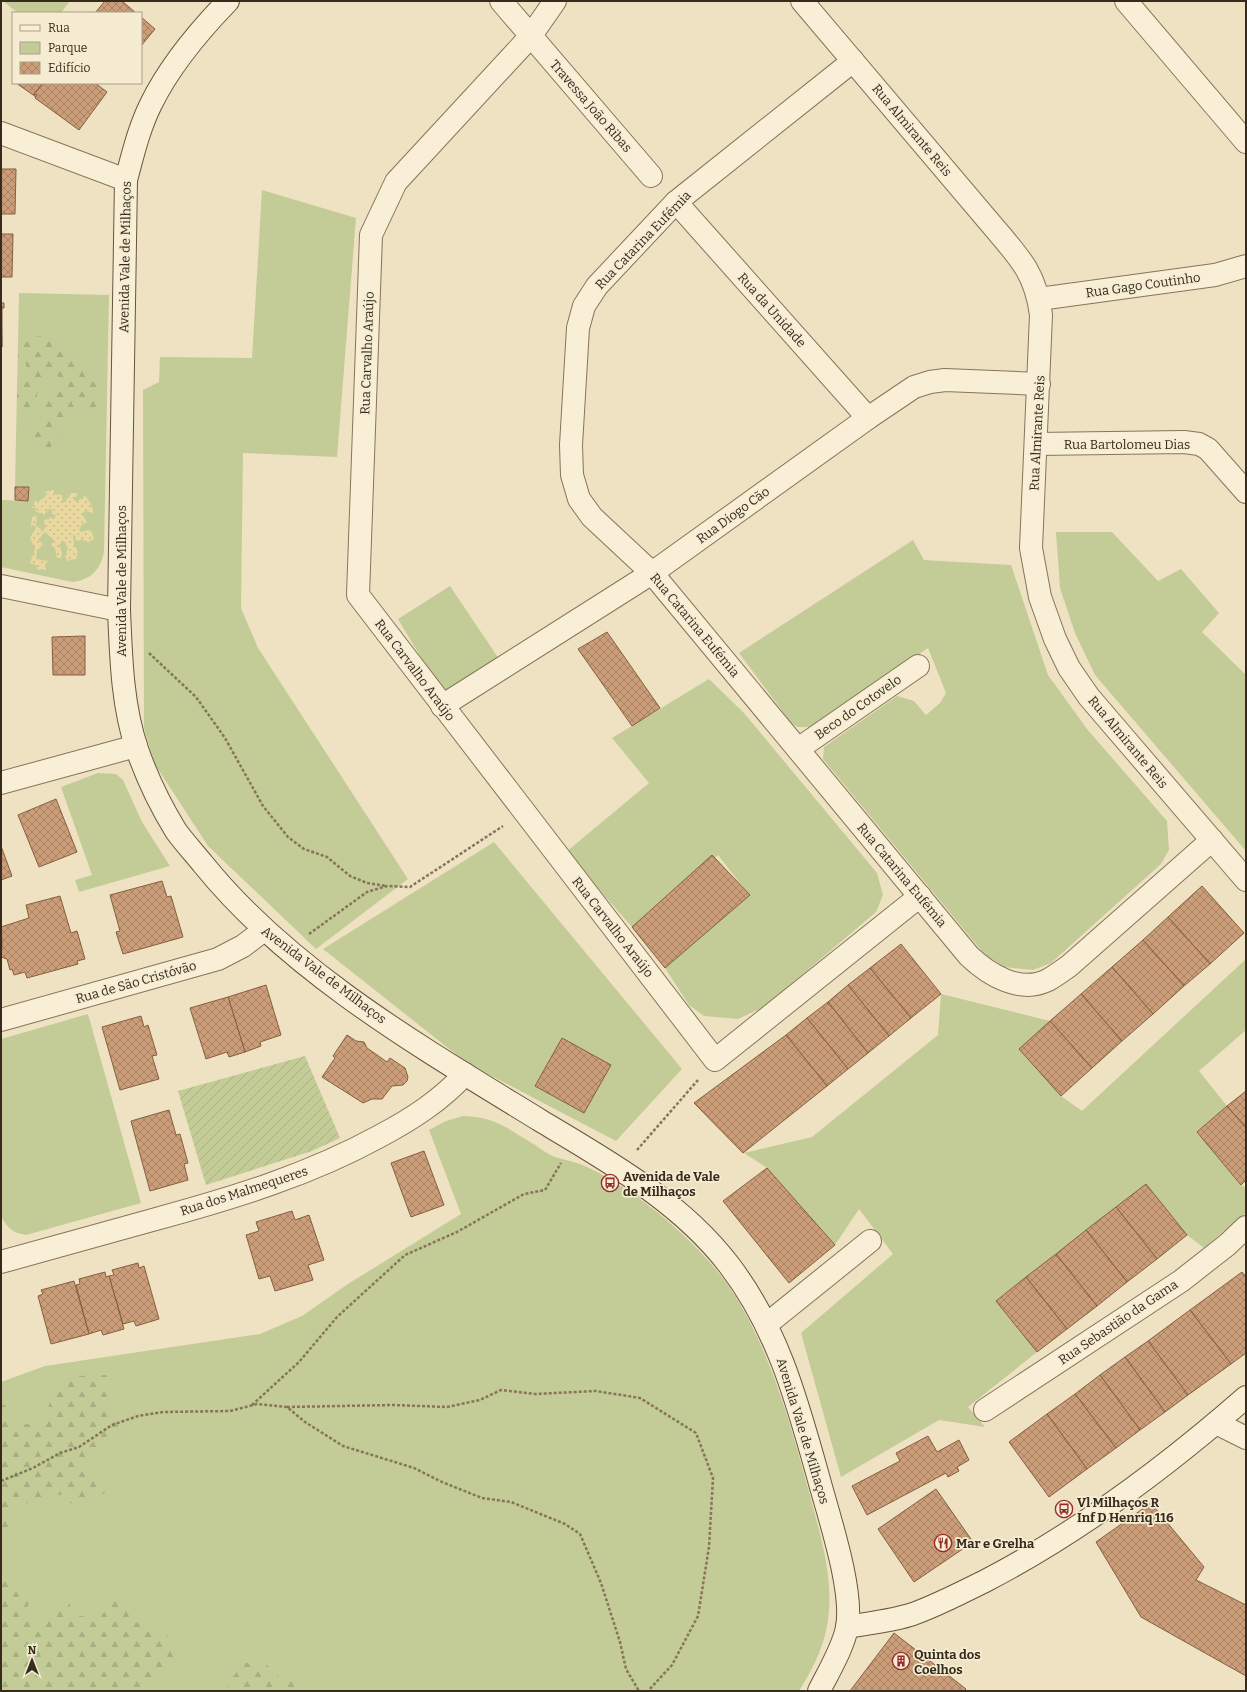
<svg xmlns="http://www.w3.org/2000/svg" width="1247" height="1692" font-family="Bitter,serif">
	<defs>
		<pattern id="forest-firs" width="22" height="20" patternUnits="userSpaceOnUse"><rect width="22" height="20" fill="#c3cc97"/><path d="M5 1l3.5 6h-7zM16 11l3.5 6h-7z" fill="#a8af82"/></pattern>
		<pattern id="sand-dots" width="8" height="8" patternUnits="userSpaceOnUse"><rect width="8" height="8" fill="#e9d8a0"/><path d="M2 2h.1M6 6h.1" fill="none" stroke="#c8ba89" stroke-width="1.8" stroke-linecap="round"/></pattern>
		<pattern id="garden-furrows" width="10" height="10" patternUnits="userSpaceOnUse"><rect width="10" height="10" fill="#c3cc97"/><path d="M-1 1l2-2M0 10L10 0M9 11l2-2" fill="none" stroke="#a8af82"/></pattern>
		<pattern id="building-cross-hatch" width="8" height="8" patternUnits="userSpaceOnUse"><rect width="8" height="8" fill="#cb9e79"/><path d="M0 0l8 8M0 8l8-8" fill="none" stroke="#a68163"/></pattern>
	</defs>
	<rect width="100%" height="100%" fill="#eee2c3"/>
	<!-- green -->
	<g fill="#c3cc97">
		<path d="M3,1H70L61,13H18Z"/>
		<path d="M262,190L356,218L337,457L243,453L241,608L258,648L408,879L316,949L208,846L154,763L144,728L143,390L159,382L160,357L252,358Z"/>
		<path d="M19,293L109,295L104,552C100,570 91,580 72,582L1,567V500L28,501L29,488L15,487Z"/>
		<path d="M1056,532H1112L1158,581L1181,569L1219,613L1202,632L1246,675V851L1095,675L1075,633L1060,588Z"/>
		<path d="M913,540L924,560L1011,565L1048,675L1087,729L1167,821L1169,850L1161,864L1051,963L1033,970L1004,967L985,955L823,759L824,747L897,696L914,701L926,715L940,703L946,693L928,648L812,727H798L792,724L739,653Z"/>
		<path d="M450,586L499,659L451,692L438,686L398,619Z"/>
		<path d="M709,679L744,713L877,873L883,895L876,912L764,1007L738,1019L704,1016L689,1005L665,968L749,895L718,855L632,927L566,852L649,783L612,738Z"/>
		<path d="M98,773L116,774L123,780L142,822L170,866L79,892L75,880L92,875L61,787Z"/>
		<path d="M494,842L682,1069L616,1141L467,1063L323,949Z"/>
		<path d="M1246,959V1030L1199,1071L1227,1106L1197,1132L1241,1185L1246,1188V1213L1204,1248L1187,1235L1146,1184L996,1301L1037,1352L968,1407L985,1427L939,1420L841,1477L801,1333L893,1254L859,1209L835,1245L767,1168L744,1153L812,1137L938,1035L941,994L1050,1021L1061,1096L1082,1111Z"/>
		<path d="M88,1014L141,1203L26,1235C13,1233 7,1228 1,1216V1039Z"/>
		<path d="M463,1116C496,1117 508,1129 535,1145C541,1149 548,1154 555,1157C565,1160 577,1162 587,1167C637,1190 699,1243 730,1288C769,1346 791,1425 809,1492C819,1531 832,1570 829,1611C827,1640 815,1666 799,1691H1V1382L45,1366L260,1334L302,1316L348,1284L461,1214L429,1130L446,1121Z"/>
	</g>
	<!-- forest -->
	<g fill="url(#forest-firs)">
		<path d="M51,335L53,342L66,343L70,357L83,359L86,369L95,375L94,381L100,385L99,405L92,409L82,406L79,397H74L72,404L75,409L73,419L66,423L57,424L59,433L51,444V450L38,452L34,436V420L46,414L45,403L57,396L58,376L52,372L42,391L38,390L36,401L39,407L29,422L21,421L17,412V379L26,373V363L18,360V346L26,341L31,344L34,337Z"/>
		<path d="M109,1375L105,1390L113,1410L109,1415L121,1428L90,1451L85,1463L103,1482L105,1493L85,1504L68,1503L64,1494L9,1507L14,1519L4,1532L1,1533V1404L5,1405L8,1422L34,1425L46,1416L51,1397L74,1376Z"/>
		<path d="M8,1578L31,1594L26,1614L45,1624L56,1603L70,1600V1613L97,1620L115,1601H133L136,1622L166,1634L177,1647L164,1680L127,1691H1V1580Z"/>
		<path d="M260,1662L274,1669L282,1684L293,1681L305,1691H227V1684L244,1663Z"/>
	</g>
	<!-- sand -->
	<path fill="url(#sand-dots)" d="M50,490H54V494L62,495L63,502H66V498H69L70,493H78L74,500L76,502L85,496C90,501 93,506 93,513L85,511L82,514L87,522L82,524L79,530L82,532L88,530L92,532L94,539L87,543L83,539L78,541L75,539L76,536L73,535L74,546L78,551L76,559L67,561L65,555L68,549L65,542L63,541L59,545L62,553L61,558H57L55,548L51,545L54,540L45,532L38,540L43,544L37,551L36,559L48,561L45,565L46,570H38L36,565L30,563L35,549L30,538L36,528L34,525L31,526L32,517L36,516L37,521L35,524L43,531L45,528L44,520L50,519L49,517L54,519L56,515L52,514V509H49L44,515L35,511L37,508H32L35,501H39L45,497V492Z"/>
	<!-- garden -->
	<path fill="url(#garden-furrows)" d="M305,1056L340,1138L312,1151L206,1185L178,1091Z"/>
	<!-- building -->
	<g fill="url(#building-cross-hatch)" stroke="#865e40">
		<path d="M105,1H122L136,13H95Z"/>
		<path d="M141,17L155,29L141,46Z"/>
		<path d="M16,83H43L34,94L37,95L36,97Z"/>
		<path d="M43,83H95L107,92L79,130L35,98L37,95L34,94Z"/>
		<path d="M1,169H16L15,214H1Z"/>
		<path d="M1,234H13L12,277H1Z"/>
		<path d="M1,303H4V308H2V347Z"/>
		<path d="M15,487H29L28,501L15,500Z"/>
		<path d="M607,632L660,708L632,726L578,649Z"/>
		<path d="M85,636V675H53L52,637Z"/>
		<path d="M56,799L77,852L39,867L18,815Z"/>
		<path d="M1,846L12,876L1,880Z"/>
		<path d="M712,855L750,895L665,968L632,927Z"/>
		<path d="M162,881L167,897L171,896L183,937L123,954L116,932L120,931L110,895Z"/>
		<path d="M1202,886L1244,933L1210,964L1168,917Z"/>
		<path d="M60,896L71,933L77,931L85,959L77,961L78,964L27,978L25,972L14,975L12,969L10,970L7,959L1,957L2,943L1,927L29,918L26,905Z"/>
		<path d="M1168,917L1210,964L1184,986L1143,940Z"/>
		<path d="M1143,940L1184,986L1153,1014L1112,967Z"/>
		<path d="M901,944L941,994L911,1018L870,968Z"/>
		<path d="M1112,967L1153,1014L1122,1041L1081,994Z"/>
		<path d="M870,968L911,1018L889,1036L848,985Z"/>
		<path d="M266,985L281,1035L260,1042L261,1046L245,1052L228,997Z"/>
		<path d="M848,985L889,1036L868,1053L828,1002Z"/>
		<path d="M1081,994L1122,1041L1092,1068L1050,1021Z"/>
		<path d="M228,997L245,1052L229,1057L227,1052L206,1059L190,1008Z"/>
		<path d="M828,1002L868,1053L848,1069L807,1018Z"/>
		<path d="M141,1016L144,1027L148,1025L157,1055L152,1056L159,1079L120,1090L102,1027Z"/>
		<path d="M807,1018L848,1069L827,1086L786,1035Z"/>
		<path d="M1050,1021L1092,1068L1061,1096L1019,1049Z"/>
		<path d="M347,1035L356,1041L364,1042L367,1048L387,1062L390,1058L405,1068L408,1077L407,1081L403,1085L392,1086L382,1099H372L363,1103L322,1077L335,1058L333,1056Z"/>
		<path d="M786,1035L827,1086L743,1153L694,1103Z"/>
		<path d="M562,1038L611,1065L584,1113L535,1086Z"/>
		<path d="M1246,1091V1128L1227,1106Z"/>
		<path d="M1227,1106L1246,1128V1180L1241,1185L1197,1132Z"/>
		<path d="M169,1110L176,1135L180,1134L188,1163L184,1164L188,1180L150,1191L131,1121Z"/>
		<path d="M424,1151L444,1205L411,1217L391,1163Z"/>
		<path d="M767,1168L835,1245L789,1283L723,1201Z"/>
		<path d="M1146,1184L1187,1235L1157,1259L1116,1207Z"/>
		<path d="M1116,1207L1157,1259L1127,1282L1086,1230Z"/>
		<path d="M292,1211L295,1220L309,1215L324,1260L308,1265L313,1280L275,1291L270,1276L259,1279L246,1235L259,1231L256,1222Z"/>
		<path d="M1086,1230L1127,1282L1097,1306L1056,1254Z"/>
		<path d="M1056,1254L1097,1306L1067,1329L1026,1277Z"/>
		<path d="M138,1263L139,1268L144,1266L159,1319L136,1326L134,1321L123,1324L109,1276L114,1275L112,1270Z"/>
		<path d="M105,1272L106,1277L109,1276L124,1329L103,1335L101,1330L89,1334L76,1285L80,1284L79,1279Z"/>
		<path d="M1242,1272L1246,1277V1353L1231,1364L1190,1310Z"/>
		<path d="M1026,1277L1067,1329L1037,1352L996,1301Z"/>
		<path d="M74,1281L89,1334L51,1344L38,1296L43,1294L41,1290Z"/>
		<path d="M1190,1310L1231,1364L1188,1395L1148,1341Z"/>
		<path d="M1148,1341L1188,1395L1165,1412L1125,1357Z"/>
		<path d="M1125,1357L1165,1412L1140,1430L1100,1375Z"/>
		<path d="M1100,1375L1140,1430L1116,1448L1075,1394Z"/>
		<path d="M1075,1394L1116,1448L1087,1469L1047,1414Z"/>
		<path d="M1047,1414L1087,1469L1049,1497L1009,1442Z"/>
		<path d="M928,1436L937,1452L959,1440L969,1460L957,1467L959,1471L948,1477L946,1473L867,1515L852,1486L900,1461L896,1453Z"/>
		<path d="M936,1489L973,1542L914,1582L878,1529Z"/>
		<path d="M1151,1503L1204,1567L1196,1580L1246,1605V1676L1141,1617L1096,1542Z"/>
		<path d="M894,1633L966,1689L964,1691H850Z"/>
	</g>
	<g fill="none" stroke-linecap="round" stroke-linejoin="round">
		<defs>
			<g id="street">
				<path d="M501,1L651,176"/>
				<path d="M555,1L530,37L396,182L371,235L358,595L715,1060L920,896"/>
				<path d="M802,1L997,231C1022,260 1036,276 1041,315L1031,548L1040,597L1055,639L1069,668L1089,697L1246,880"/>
				<path d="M1126,1L1246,142"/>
				<path d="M853,61L676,202L597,286L584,306L578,328L571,445L572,475L579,499L592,517L652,573L969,956C989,975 1020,994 1048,980C1055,976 1062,971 1069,966L1212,840"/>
				<path d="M1,133L126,180"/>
				<path d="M676,202L868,418"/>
				<path d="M1039,299L1215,275L1246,266"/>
				<path d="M1036,444L1184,442L1199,444L1208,449L1246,492"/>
				<path d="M1,586L119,610"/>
				<path d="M442,706L652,573L868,418L914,387L930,382L945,380L1039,384"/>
				<path d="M798,749L918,666"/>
				<path d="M1,783L136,746"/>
				<path d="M1,1020L218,959L243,946L264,930"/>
				<path d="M1,1262C53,1248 104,1233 156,1219C233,1198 309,1175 380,1136C412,1119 440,1101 465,1074"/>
				<path d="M767,1324L870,1241"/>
				<path d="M985,1410L1181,1281L1227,1245L1246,1227"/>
				<path d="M1216,1423L1246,1438"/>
			</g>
			<g id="secondary">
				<path d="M228,1C199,31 169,67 151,104C139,128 133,154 126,180L119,610C121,656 122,705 137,749C147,778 160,805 176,831C184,842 194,853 203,864C290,972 424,1049 541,1121C608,1161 681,1202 729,1265C778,1329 797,1401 818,1476C828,1514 854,1590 847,1627C844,1646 828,1673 819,1691"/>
				<path d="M847,1627C869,1623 892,1621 913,1614C938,1605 963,1592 987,1580C1081,1531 1166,1467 1246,1397"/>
			</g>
		</defs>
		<!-- street casing -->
		<use href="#street" stroke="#87745a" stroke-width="24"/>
		<!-- secondary casing -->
		<use href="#secondary" stroke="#69553d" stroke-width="24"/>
		<!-- path -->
		<g stroke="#87745a" stroke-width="2.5" stroke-dasharray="3 2" stroke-linecap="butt">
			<path d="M149,653L196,697L225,738L263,806L288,837L304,849L327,857L350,876L367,883L387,886"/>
			<path d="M309,934L367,892L387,886L410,887L503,826"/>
			<path d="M637,1150L698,1080"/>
			<path d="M252,1405L299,1362L337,1317L405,1255L457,1232L524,1194L545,1190L561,1163"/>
			<path d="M287,1407L393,1405L447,1407L480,1400L501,1390L535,1394L596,1391L640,1398L696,1433L713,1478L709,1547L698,1616L672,1665L648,1691"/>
			<path d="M1,1481L33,1468L60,1453L79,1447L112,1425L138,1416L163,1412L230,1411L257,1404L287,1407L305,1422L343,1446L414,1468L442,1482L482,1498L511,1502L565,1524L580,1534L601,1583L620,1642L626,1669L639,1691"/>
		</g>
		<!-- street -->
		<use href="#street" stroke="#f8efd6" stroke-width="22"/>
		<!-- secondary -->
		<use href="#secondary" stroke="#f8efd6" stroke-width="22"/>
	</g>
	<!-- icons -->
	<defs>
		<symbol id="bus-ring" viewBox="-11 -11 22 22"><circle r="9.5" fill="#f5ecd2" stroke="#962d2a" stroke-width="1.5"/><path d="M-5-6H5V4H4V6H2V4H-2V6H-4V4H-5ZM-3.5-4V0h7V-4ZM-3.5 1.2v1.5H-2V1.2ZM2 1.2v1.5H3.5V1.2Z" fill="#962d2a"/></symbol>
		<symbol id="restaurant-ring" viewBox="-11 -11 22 22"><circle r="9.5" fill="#f5ecd2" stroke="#962d2a" stroke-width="1.5"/><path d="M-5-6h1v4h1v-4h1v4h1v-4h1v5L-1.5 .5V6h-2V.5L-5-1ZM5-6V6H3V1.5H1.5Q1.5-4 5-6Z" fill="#962d2a"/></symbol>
		<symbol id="building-ring" viewBox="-11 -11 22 22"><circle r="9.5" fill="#f5ecd2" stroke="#962d2a" stroke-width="1.5"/><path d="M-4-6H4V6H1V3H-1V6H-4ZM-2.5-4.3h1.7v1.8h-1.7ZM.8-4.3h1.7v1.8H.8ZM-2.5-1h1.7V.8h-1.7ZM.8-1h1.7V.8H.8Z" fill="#962d2a"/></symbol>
	</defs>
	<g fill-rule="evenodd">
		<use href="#bus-ring" x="600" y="1173" width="20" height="20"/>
		<use href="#bus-ring" x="1054" y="1499" width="20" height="20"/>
		<use href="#restaurant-ring" x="933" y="1533" width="20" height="20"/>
		<use href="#building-ring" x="891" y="1651" width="20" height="20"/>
	</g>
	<g text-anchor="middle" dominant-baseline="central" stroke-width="3.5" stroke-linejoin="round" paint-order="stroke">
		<!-- street labels -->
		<g font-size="13" fill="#372b1e" stroke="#f5ecd2">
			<text transform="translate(591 106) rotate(49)">Travessa João Ribas</text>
			<text transform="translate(912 130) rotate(50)">Rua Almirante Reis</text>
			<text transform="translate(643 240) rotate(-46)">Rua Catarina Eufémia</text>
			<text transform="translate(125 257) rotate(-89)">Avenida Vale de Milhaços</text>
			<text transform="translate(1143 285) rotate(-8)">Rua Gago Coutinho</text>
			<text transform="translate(772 310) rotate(48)">Rua da Unidade</text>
			<text transform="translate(367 353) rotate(-88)">Rua Carvalho Araújo</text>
			<text transform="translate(1037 433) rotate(-87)">Rua Almirante Reis</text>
			<text x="1127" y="444">Rua Bartolomeu Dias</text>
			<text transform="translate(733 515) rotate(-36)">Rua Diogo Cão</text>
			<text transform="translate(121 581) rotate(-90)">Avenida Vale de Milhaços</text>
			<text transform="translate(695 625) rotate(50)">Rua Catarina Eufémia</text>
			<text transform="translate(415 670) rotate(53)">Rua Carvalho Araújo</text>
			<text transform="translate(858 707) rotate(-35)">Beco do Cotovelo</text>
			<text transform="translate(1128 742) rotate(50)">Rua Almirante Reis</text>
			<text transform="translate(902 875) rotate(50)">Rua Catarina Eufémia</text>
			<text transform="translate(613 927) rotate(52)">Rua Carvalho Araújo</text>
			<text transform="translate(324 975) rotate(37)">Avenida Vale de Milhaços</text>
			<text transform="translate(136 982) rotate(-16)">Rua de São Cristóvão</text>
			<text transform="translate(244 1191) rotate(-18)">Rua dos Malmequeres</text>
			<text transform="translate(1118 1322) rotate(-34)">Rua Sebastião da Gama</text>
			<text transform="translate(803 1431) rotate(73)">Avenida Vale de Milhaços</text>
		</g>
		<!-- poi labels -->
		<g font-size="13" font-weight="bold" fill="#372b1e" stroke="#f5ecd2" text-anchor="start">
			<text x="623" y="1176">Avenida de Vale<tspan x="623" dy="15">de Milhaços</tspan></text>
			<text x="1077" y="1502">Vl Milhaços R<tspan x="1077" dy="15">Inf D Henriq 116</tspan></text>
			<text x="956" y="1543">Mar e Grelha</text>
			<text x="914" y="1654">Quinta dos<tspan x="914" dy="15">Coelhos</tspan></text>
		</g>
	</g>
	<!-- border -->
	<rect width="1247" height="1692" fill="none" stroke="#372b1e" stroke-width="4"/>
	<!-- legend -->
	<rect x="12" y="12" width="130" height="72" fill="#f5ecd2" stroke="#a99f8a"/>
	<rect x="20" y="25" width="20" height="6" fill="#f8efd6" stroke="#a99f8a"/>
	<text x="48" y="32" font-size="12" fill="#372b1e">Rua</text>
	<rect x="20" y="42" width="20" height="12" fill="#c3cc97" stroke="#a99f8a"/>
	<text x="48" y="52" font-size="12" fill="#372b1e">Parque</text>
	<rect x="20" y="62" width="20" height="12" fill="url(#building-cross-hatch)" stroke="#a99f8a"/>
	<text x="48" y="72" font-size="12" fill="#372b1e">Edifício</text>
	<!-- north arrow -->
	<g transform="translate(32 1660)" stroke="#f5ecd2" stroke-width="3" paint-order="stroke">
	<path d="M0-3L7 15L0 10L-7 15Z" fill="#372b1e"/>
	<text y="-6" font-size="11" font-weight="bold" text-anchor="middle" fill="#372b1e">N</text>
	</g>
</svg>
